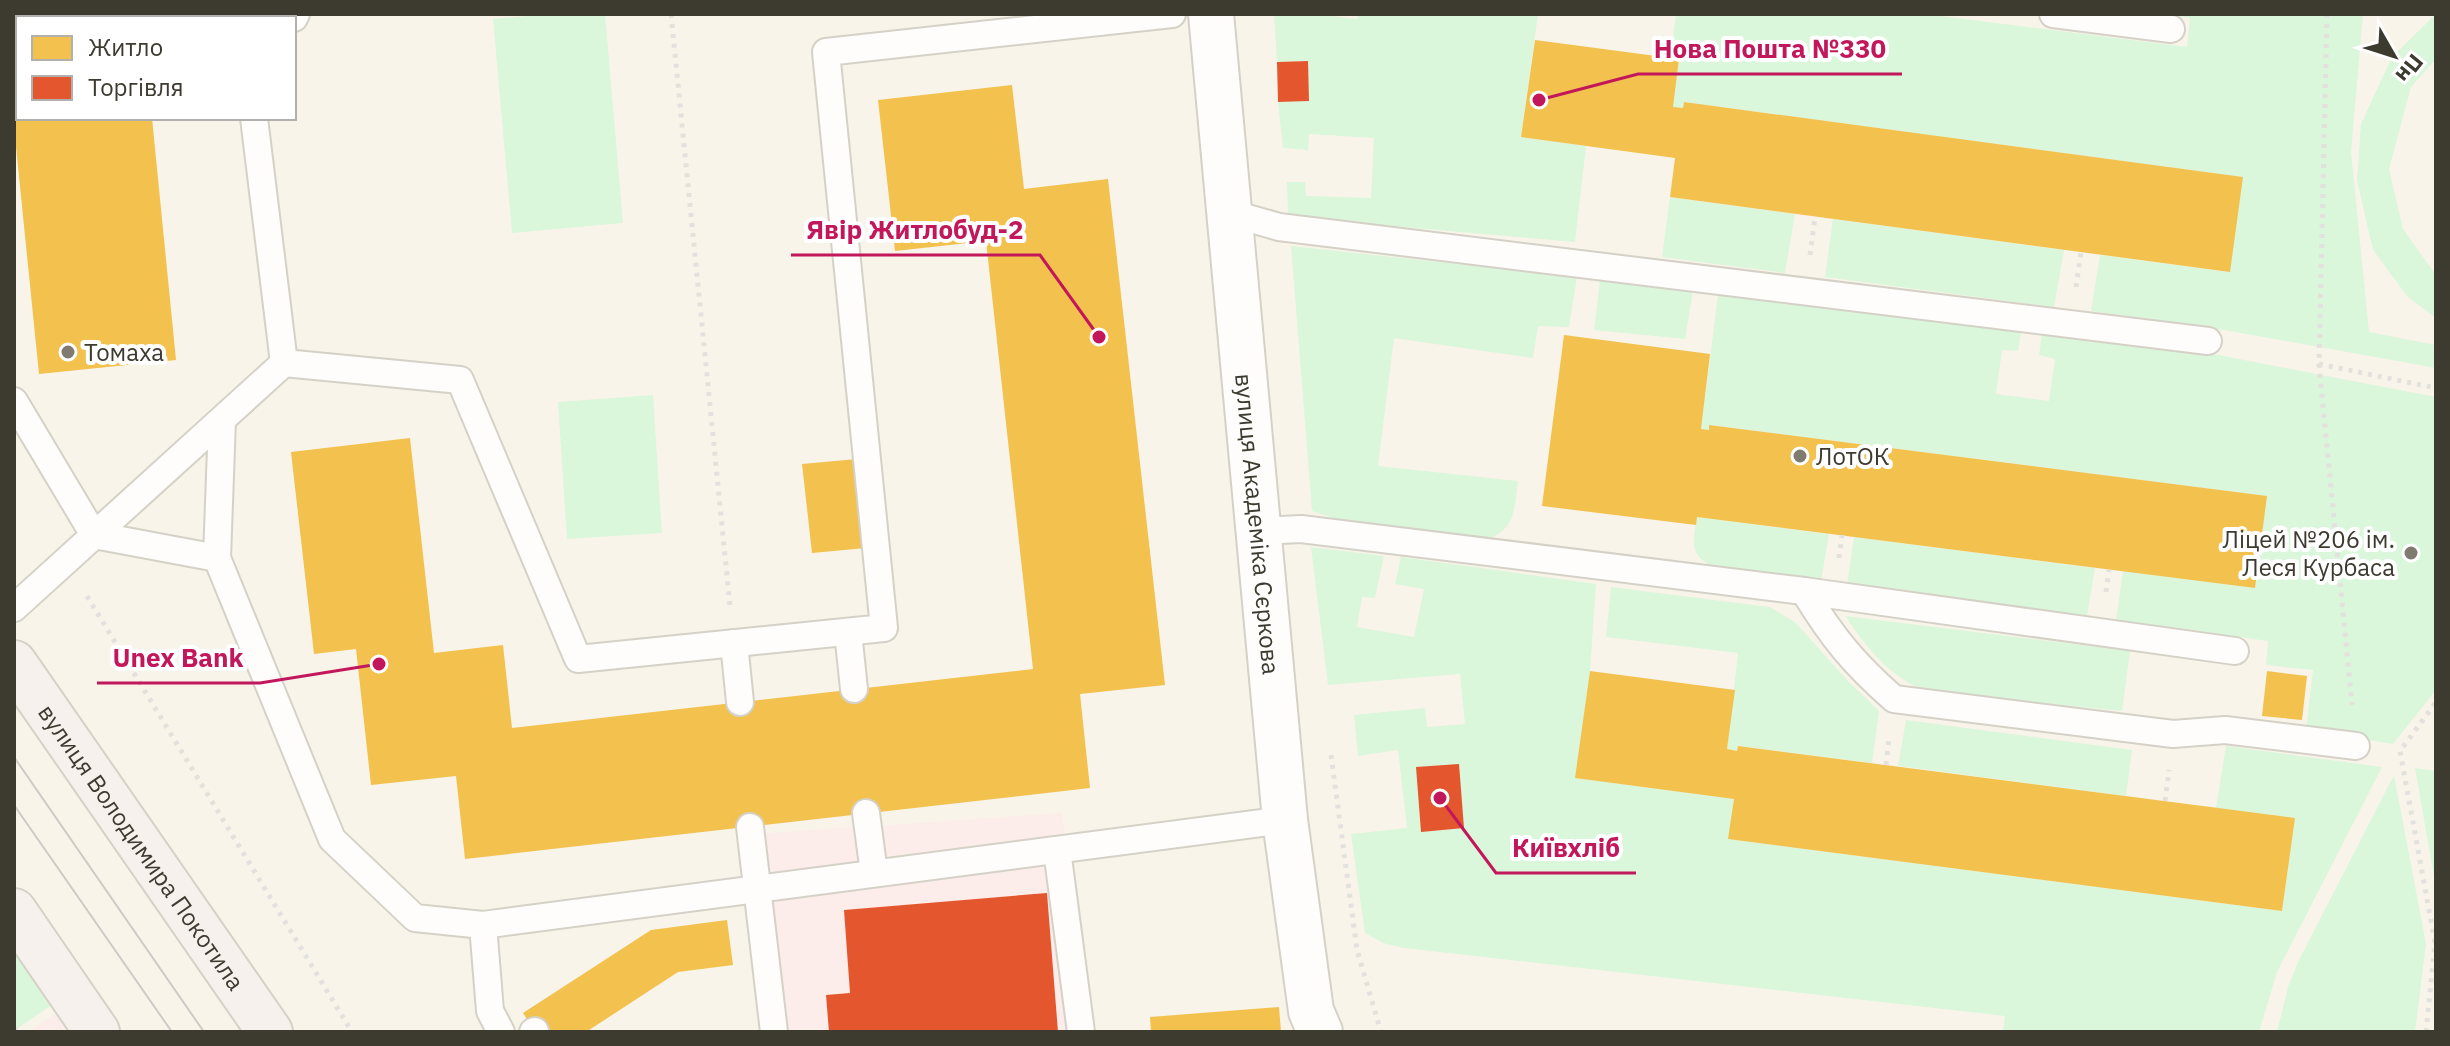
<svg xmlns="http://www.w3.org/2000/svg" width="2450" height="1046" font-family="'IBM Plex Sans',sans-serif">
	<rect width="100%" height="100%" fill="#f9f4e9"/>
	<!-- commercial -->
	<g fill="#fcedea">
		<path d="M1062,813L1087,1032H759L739,835Z"/>
		<path d="M70,1003L89,1032H29Z"/>
	</g>
	<!-- green -->
	<g fill="#daf6db">
		<path d="M548,14H605L623,223L512,233L493,19Z"/>
		<path d="M1274,14H1315L1357,19L1358,14H1538L1521,137L1586,146L1575,242L1358,223L1288,214L1287,182H1305L1306,196L1371,198L1374,138L1309,134L1308,150L1283,148L1278,102L1308,101V61L1277,62Z"/>
		<path d="M1676,14H1925L2187,47L2190,18L2167,14H2363L2351,152L2369,332L2436,345V368L2213,328L2091,311L2100,255L2229,272L2242,177L1684,102L1683,108L1673,107L1679,59L1670,58Z"/>
		<path d="M2436,14V59L2411,87L2389,169L2403,229L2436,275V318L2408,297L2373,250L2357,180L2361,124L2392,57Z"/>
		<path d="M1670,197L1795,214L1785,273L1662,257Z"/>
		<path d="M1833,219L2064,250L2054,307L1825,277Z"/>
		<path d="M1291,246L1577,277L1569,327L1538,326L1533,358L1394,338L1378,466L1518,481C1514,507 1517,527 1490,538L1341,521L1312,511Z"/>
		<path d="M1600,280L1693,291L1685,339L1594,330Z"/>
		<path d="M1718,295L2021,332L2018,351L2002,350L1996,394L2049,401L2055,359L2039,355L2042,334L2203,352L2436,397V690L2393,744L2306,730L2313,670L2266,665L2268,641L2116,620L2123,571L2255,588L2266,496L1710,425L1709,430L1701,429Z"/>
		<path d="M653,395L662,533L567,539L558,402Z"/>
		<path d="M1697,517L1829,534L1821,581L1719,569C1689,557 1692,545 1697,517Z"/>
		<path d="M1854,537L2095,568L2087,616L1847,585Z"/>
		<path d="M1311,547L1384,556L1375,598L1362,597L1357,627L1414,637L1424,589L1395,584L1401,557L1596,584L1590,671L1576,778L1734,799L1729,839L2282,911L2295,818L2216,808L2226,746L2382,767L2277,972L2259,1032H2003L2005,1016L1404,948L1383,943L1365,933L1351,834L1407,828L1398,750L1358,756L1354,715L1425,708L1427,727L1465,724L1460,674L1328,685Z"/>
		<path d="M1611,587L1770,607L1795,622L1848,681L1879,711L1872,763L1738,746L1737,751L1727,749L1738,653L1606,637Z"/>
		<path d="M1845,616L2130,651L2122,711L1924,691C1886,673 1869,650 1845,616Z"/>
		<path d="M1906,720L2132,750L2126,796L1898,766Z"/>
		<path d="M2415,768L2436,771V888Z"/>
		<path d="M2394,775L2426,944L2415,1032H2277L2288,987L2298,962Z"/>
		<path d="M14,924L63,997L14,1031Z"/>
	</g>
	<!-- homes -->
	<g fill="#f2c14e">
		<path d="M14,14H141L142,18H18V118H152L176,360L39,374L14,127Z"/>
		<path d="M1535,40L1679,59L1673,107L1683,108L1684,102L2243,177L2230,272L1670,197L1675,158L1521,137Z"/>
		<path d="M1012,85L1024,189L1108,179L1165,685L1080,694L1090,788L465,859L456,776L371,785L356,649L314,654L291,452L410,438L434,653L503,645L512,728L1033,669L986,241L895,251L878,100Z"/>
		<path d="M1564,335L1710,354L1701,429L1709,430V425L2267,496L2255,588L1697,517L1696,525L1542,506Z"/>
		<path d="M857,459L866,548L812,553L802,464Z"/>
		<path d="M1590,671L1735,690L1727,749L1737,751L1738,746L2295,818L2282,911L1728,839L1734,799L1575,778Z"/>
		<path d="M2267,671L2307,676L2302,720L2262,716Z"/>
		<path d="M727,920L733,965L678,972L586,1032H535L523,1013L651,930Z"/>
		<path d="M1279,1007L1281,1032H1151L1150,1017Z"/>
	</g>
	<!-- shops -->
	<g fill="#e4572e">
		<path d="M1308,61L1309,101L1278,102L1277,62Z"/>
		<path d="M1459,764L1464,828L1421,832L1416,767Z"/>
		<path d="M1047,893L1058,1032H829L826,995L850,993L844,910Z"/>
	</g>
	<g fill="none" stroke-linecap="round" stroke-linejoin="round">
		<defs>
			<g id="lane">
				<path d="M2053,14L2171,29"/>
				<path d="M294,18L296,14"/>
				<path d="M254,118L284,363L460,380L578,659L884,628L826,52L1172,14"/>
				<path d="M1230,213L1279,227L2208,341"/>
				<path d="M14,401L94,535L217,558L332,839L415,918L483,925L1285,820"/>
				<path d="M1259,531L1301,529L1804,591C1832,637 1853,663 1894,699L2173,734L2225,730L2356,746"/>
				<path d="M217,558L222,420"/>
				<path d="M1804,591L2235,651"/>
				<path d="M14,608L284,363"/>
				<path d="M848,632L854,689"/>
				<path d="M734,643L740,702"/>
				<path d="M866,813L874,873"/>
				<path d="M750,827L774,1032"/>
				<path d="M1057,850L1081,1032"/>
				<path d="M483,925L490,1011L501,1032"/>
				<path d="M533,1032L535,1031"/>
			</g>
			<g id="street">
				<path id="s1" d="M1211,14L1285,820L1311,1011L1320,1032"/>
			</g>
			<g id="secondary">
				<path id="s2" d="M14,663L270,1032"/>
				<path d="M14,911L97,1032"/>
			</g>
		</defs>
		<!-- lane casing -->
		<use href="#lane" stroke="#d5d1c7" stroke-width="30"/>
		<!-- street casing -->
		<use href="#street" stroke="#d5d1c7" stroke-width="48"/>
		<!-- secondary casing -->
		<use href="#secondary" stroke="#d5d1c7" stroke-width="48"/>
		<!-- path -->
		<g stroke="#e3e1de" stroke-width="5" stroke-dasharray="4 6" stroke-linecap="butt">
			<path d="M671,14L730,606"/>
			<path d="M2327,14L2319,364L2352,705"/>
			<path d="M1810,255L1815,217"/>
			<path d="M2076,287L2081,252"/>
			<path d="M2319,364L2436,388"/>
			<path d="M1839,558L1842,535"/>
			<path d="M2106,592L2109,570"/>
			<path d="M87,596L352,1032"/>
			<path d="M1331,755L1357,950L1381,1032"/>
			<path d="M1886,765L1889,738"/>
			<path d="M2165,801L2169,770"/>
			<path d="M14,1027L17,1032"/>
			<path d="M2426,1032L2435,943L2400,751L2436,702"/>
		</g>
		<!-- lane -->
		<use href="#lane" stroke="#fefdfc" stroke-width="26"/>
		<!-- street -->
		<use href="#street" stroke="#fefdfc" stroke-width="44"/>
		<!-- secondary -->
		<use href="#secondary" stroke="#f6f1ed" stroke-width="44"/>
		<!-- tram -->
		<g stroke="#cdcbc8" stroke-width="2">
			<path d="M14,757L204,1032"/>
			<path d="M14,805L172,1032"/>
		</g>
	</g>
	<!-- markers -->
	<g fill="#7f7b70" stroke="#fff" stroke-width="3">
		<circle cx="68" cy="352" r="8"/>
		<circle cx="1800" cy="456" r="8"/>
		<circle cx="2411" cy="553" r="8"/>
	</g>
	<g text-anchor="middle" dominant-baseline="central" stroke-width="8" stroke-linejoin="round" paint-order="stroke">
		<!-- poi labels -->
		<g font-size="24" fill="#3d3a2f" stroke="#fff" text-anchor="start">
			<text x="84" y="352">Томаха</text>
			<text x="1816" y="456">ЛотОК</text>
			<text x="2395" y="539" text-anchor="end">Ліцей №206 ім.<tspan x="2395" dy="28">Леся Курбаса</tspan></text>
		</g>
		<!-- street labels -->
		<g font-size="24" fill="#3d3a2f" stroke="#fff">
			<text stroke="none"><textPath href="#s1" startOffset="512">вулиця Академіка Сєркова</textPath></text>
			<text stroke="none"><textPath href="#s2" startOffset="224">вулиця Володимира Покотила</textPath></text>
		</g>
	</g>
	<!-- callouts -->
	<path fill="none" stroke="#c2185b" stroke-width="3" d="M1539 100L1638 74H1902M1099 337L1040 255H791M379 664L260 683H97M1440 798L1496 873H1636"/>
	<g fill="#c2185b" stroke="#fff" stroke-width="3">
		<circle cx="1539" cy="100" r="8"/>
		<circle cx="1099" cy="337" r="8"/>
		<circle cx="379" cy="664" r="8"/>
		<circle cx="1440" cy="798" r="8"/>
	</g>
	<g font-size="26" text-anchor="middle" font-weight="bold" fill="#c2185b" stroke="#fff" stroke-width="8" stroke-linejoin="round" paint-order="stroke">
		<text x="1770" y="58">Нова Пошта №330</text>
		<text x="915" y="239">Явір Житлобуд-2</text>
		<text x="178" y="667">Unex Bank</text>
		<text x="1566" y="857">Київхліб</text>
	</g>
	<!-- border -->
	<rect width="2450" height="1046" fill="none" stroke="#3d3a2f" stroke-width="32"/>
	<!-- legend -->
	<rect x="16" y="16" width="280" height="104" fill="#ffffff" stroke="#b1b0ac" stroke-width="2"/>
	<rect x="32" y="36" width="40" height="24" fill="#f2c14e" stroke="#b1b0ac" stroke-width="2"/>
	<text x="88" y="56" font-size="24" fill="#3d3a2f">Житло</text>
	<rect x="32" y="76" width="40" height="24" fill="#e4572e" stroke="#b1b0ac" stroke-width="2"/>
	<text x="88" y="96" font-size="24" fill="#3d3a2f">Торгівля</text>
	<!-- north arrow -->
	<g transform="translate(2394 56) rotate(129)" stroke="#ffffff" stroke-width="6" paint-order="stroke">
	<path d="M0-6L14 30L0 20L-14 30Z" fill="#3d3a2f"/>
	<text y="-12" font-size="22" font-weight="bold" text-anchor="middle" fill="#3d3a2f">Пн</text>
	</g>
</svg>
